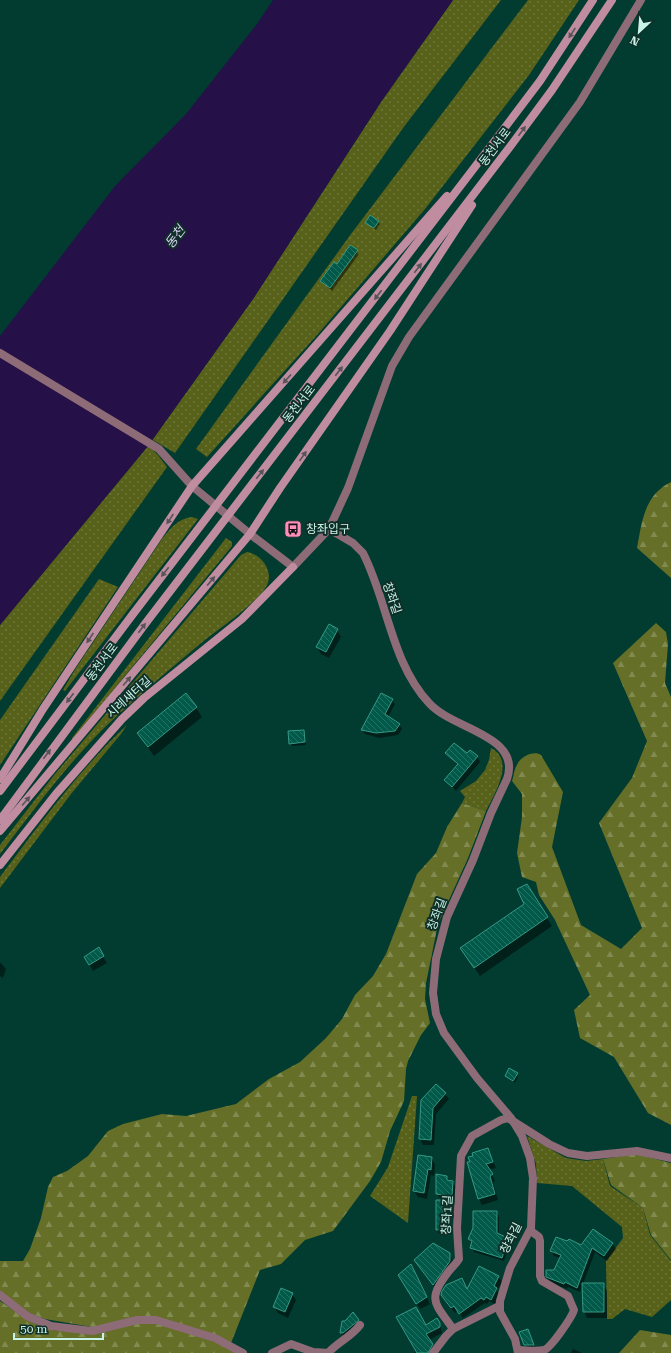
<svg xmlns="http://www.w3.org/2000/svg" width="671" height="1353" font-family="'Roboto Serif','Noto Sans KR',serif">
	<defs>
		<pattern id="grass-dots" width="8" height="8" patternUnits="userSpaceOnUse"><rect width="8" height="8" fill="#586119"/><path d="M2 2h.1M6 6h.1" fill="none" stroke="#6e783a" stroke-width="1.8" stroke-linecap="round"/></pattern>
		<pattern id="forest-firs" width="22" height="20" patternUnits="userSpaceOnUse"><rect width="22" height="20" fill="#666f27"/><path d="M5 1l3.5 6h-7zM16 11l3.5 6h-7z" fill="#818b51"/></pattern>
		<pattern id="building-back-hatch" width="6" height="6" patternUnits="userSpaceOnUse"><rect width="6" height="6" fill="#005949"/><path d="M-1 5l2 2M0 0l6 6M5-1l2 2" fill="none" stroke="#247163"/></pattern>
	</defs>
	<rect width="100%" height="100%" fill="#023c31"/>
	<!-- grass -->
	<g fill="url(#grass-dots)">
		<path d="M453,0H501L403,128L175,453L153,440L149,446L158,455L167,467L0,701V625L148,446L253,299L381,102Z"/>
		<path d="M528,0H579L529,75L425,209L317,335L207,457L196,449L351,234Z"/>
		<path d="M192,517L198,519L65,691L63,690L76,668L162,539C171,528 177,519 192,517Z"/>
		<path d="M226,538L232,542V546L72,740V738Z"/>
		<path d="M247,552C261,554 274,571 267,585C261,599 220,629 206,639C177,663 147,688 119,714C75,753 36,807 0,854V845L55,774L241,555Z"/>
		<path d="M99,579L118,587L0,765V720Z"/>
		<path d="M127,725L121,734L71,794L0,888V877C39,825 79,770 127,725Z"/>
		<path d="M491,748C516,761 494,794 486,811L462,803L465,797L460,791L476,781L485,770L489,760Z"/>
		<path d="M412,1096H417L408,1223L370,1196L388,1167Z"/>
		<path d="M527,1136L566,1158L586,1161L603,1159L610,1186L643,1208L650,1235L671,1261V1300L652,1317L625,1309L612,1319H607L606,1261L623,1238L622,1227L572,1186L537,1183L536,1164Z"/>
	</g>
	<!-- forest -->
	<g fill="url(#forest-firs)">
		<path d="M671,482V578L637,548C642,522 644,495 671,482Z"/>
		<path d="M656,623L666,632L668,644L665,683L671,697V1125L648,1113L614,1057L580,1038L574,1010L590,995L555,920L539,895L536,882L522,877L517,853L522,817V794L512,781C514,776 514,769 517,765C520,757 534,750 541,755L563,792L552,847L581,925L621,949L642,928L599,823L632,778L647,741L613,663Z"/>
		<path d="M462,803L486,811L468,858L438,924L426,983L425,999L430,1023L421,1035L408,1061L406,1069L404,1101L390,1131L381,1162L370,1181L333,1231L305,1240L281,1264L260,1270L231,1343L168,1321L92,1327L45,1319L29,1313L0,1291V1261H23L30,1249L41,1218L48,1187L53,1177L67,1171L88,1156L108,1131L123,1124L162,1114L186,1116L236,1104L269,1079L300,1062L326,1038L342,1019L355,995L373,976L386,954L417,874L436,853L447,827Z"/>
		<path d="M636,1154L671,1163V1260L651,1235L643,1208L611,1185L603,1159Z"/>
		<path d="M0,1301C21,1315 32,1326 58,1331L148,1322L165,1325L211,1340L236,1353H0Z"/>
		<path d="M640,1330L671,1335V1353H619Z"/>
	</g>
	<!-- water -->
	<path fill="#251047" d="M273,0H453L381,102L253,299L148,446L0,625V336L115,186L186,114L257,24Z"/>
	<!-- shadow -->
	<g fill="#0007">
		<path d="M378,221L380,224L376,230L367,223Z"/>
		<path d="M351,246L359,254L332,291L321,281L337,265Z"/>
		<path d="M329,626L337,630L341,637L329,658L321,654L317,647Z"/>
		<path d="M392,700L395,704L388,717L399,724L402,729L398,735L379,738L365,734L362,730Z"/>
		<path d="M196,708L202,717L154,756L138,733Z"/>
		<path d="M303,731L306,745L292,746L290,743Z"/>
		<path d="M446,753L477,757L480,762L456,791L446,780L458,765Z"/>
		<path d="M525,904L547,918L552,926L480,976L461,948Z"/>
		<path d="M98,949L107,963L93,971L85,957Z"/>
		<path d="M0,962L6,969L3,978L0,976Z"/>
		<path d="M517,1074L518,1077L515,1083L506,1076Z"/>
		<path d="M445,1094L449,1099L436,1114L434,1145H423L420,1139L422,1100Z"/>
		<path d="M488,1149L496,1168L489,1170L495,1181L493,1182L498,1200L482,1205L479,1199L471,1162L474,1156Z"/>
		<path d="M432,1158L435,1165L434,1176L431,1175L427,1199L418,1197L414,1191Z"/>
		<path d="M447,1177L457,1188L455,1202L441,1200L437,1193Z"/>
		<path d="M437,1201H440L442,1204L447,1233H438L437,1230Z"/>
		<path d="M497,1212L499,1217V1235L508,1239L510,1243L504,1261L474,1252L472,1248V1244L469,1239Z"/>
		<path d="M612,1243L616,1249L607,1261L595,1252L580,1292L568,1287L567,1289L550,1282L547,1276L555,1271L560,1258L554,1256L551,1251Z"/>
		<path d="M449,1254L452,1259V1267L436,1289L418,1265Z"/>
		<path d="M480,1267L499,1277L502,1282L497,1291L499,1294L494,1304L489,1301L487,1304L485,1303L463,1318L458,1311L455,1313L445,1301L467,1291Z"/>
		<path d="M414,1271L430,1304L420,1309L403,1281Z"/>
		<path d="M603,1284L607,1291V1318H587L584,1311Z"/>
		<path d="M292,1294L296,1300L288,1318L278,1313L274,1307Z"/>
		<path d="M358,1320L360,1323L345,1336L342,1335L341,1333Z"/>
		<path d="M440,1325L442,1333L429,1340L435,1351L434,1353H414L425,1326Z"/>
		<path d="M529,1333L534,1348L527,1347L525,1344Z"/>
		<path d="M573,1349L582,1353H571Z"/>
	</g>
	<!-- building -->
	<g fill="url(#building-back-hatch)" stroke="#359984">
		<path d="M370,215L379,221L374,228L365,223Z"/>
		<path d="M350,245L358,250L330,288L320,281L334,262L337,264Z"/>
		<path d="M329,624L338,629L326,652L316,647Z"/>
		<path d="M186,693L197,707L148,747L137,733Z"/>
		<path d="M381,693L393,699L385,714L400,724L395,731L376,733L361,730Z"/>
		<path d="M304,730L305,742L289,744L288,731Z"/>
		<path d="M454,743L467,753L470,750L478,756L452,787L444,780L458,764L445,753Z"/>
		<path d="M527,884L548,917L474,968L460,948L524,904L517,889Z"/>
		<path d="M99,947L104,956L89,965L84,957Z"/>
		<path d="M509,1068L518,1073L513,1081L505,1076Z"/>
		<path d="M436,1084L446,1093L433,1108L431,1140L419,1139L421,1100Z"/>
		<path d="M488,1148L493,1162L486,1164L493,1174L490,1176L495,1194L478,1199L467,1162H470L468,1157L473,1156L472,1153Z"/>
		<path d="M418,1155L432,1157L431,1170L428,1169L424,1193L413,1191Z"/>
		<path d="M436,1174L447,1176V1180L453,1181L452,1196L436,1194Z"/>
		<path d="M436,1200H441L446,1230H436Z"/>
		<path d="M473,1211H497V1233L508,1238L502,1258L470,1248L472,1241L468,1239L473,1228Z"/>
		<path d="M593,1229L613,1243L604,1256L592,1248L577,1288L565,1282L564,1284L546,1277V1270H554L561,1255L550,1251L556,1237L567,1241L569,1239L581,1245Z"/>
		<path d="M433,1243L450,1253V1261L433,1285L414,1260Z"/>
		<path d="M411,1264L427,1297L416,1304L398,1275Z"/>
		<path d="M479,1266L499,1276L494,1286L497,1288L491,1300L486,1297L484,1300L481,1298L459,1314L454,1306L451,1308L441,1295L442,1291L446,1285L462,1278L467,1289Z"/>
		<path d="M582,1283H604V1312H583Z"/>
		<path d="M281,1288L293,1293L285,1312L273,1307Z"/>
		<path d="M416,1307L426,1325L437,1318L440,1323V1327L426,1334L433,1344L428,1353H417L396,1317Z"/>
		<path d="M353,1312L359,1320L343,1333H340L342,1321H345Z"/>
		<path d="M528,1329L534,1345H524L519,1332Z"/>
	</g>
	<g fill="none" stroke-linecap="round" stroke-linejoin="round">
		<!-- street -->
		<g stroke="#8d6c78" stroke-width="8">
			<path d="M0,353L159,449L192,486L250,534L293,567L329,529L348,488L392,366L409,337L580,102L641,0"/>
			<path d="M329,529L353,543L363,553C388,602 391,662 429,703C453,730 522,735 507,779L491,813L473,860L447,917L436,959L433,993L436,1014L444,1033L477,1078L511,1118L522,1136L530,1158L533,1178L531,1228L510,1268L500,1301V1312L515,1339L518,1353"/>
			<path d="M0,1295L27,1316L51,1326L92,1331L137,1320H156L215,1338L243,1353"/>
			<path d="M453,1329C435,1303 426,1300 449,1271C452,1267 456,1264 459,1259L457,1228L461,1156L472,1136L501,1120L508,1118L549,1144L568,1153L587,1156L637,1151L671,1158"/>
			<path d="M518,1350C526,1350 536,1352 544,1350C551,1348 572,1317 574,1310L568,1296L542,1281L540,1276V1241L539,1237L531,1231"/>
			<path d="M272,1353L291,1344L313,1352L329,1353"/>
			<path d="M328,1353C338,1342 351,1337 360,1325"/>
			<path d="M433,1353L446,1336L453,1329L499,1306"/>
		</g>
		<!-- secondary -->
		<g stroke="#c08c9f" stroke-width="8">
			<path d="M0,779L43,709L192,486L447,196"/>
			<path d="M0,791L133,614L497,138L540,81L593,0"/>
			<path d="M0,820L145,624L509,148L552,90L612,0"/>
			<path d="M0,831L250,534L280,488L390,331L472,205"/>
			<path d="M0,865L56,794L122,719L144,698L242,619L293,567"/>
		</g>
	</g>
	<!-- one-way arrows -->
	<defs><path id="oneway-solid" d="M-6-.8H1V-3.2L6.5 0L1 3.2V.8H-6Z"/></defs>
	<g fill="#565458">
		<use href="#oneway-solid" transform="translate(572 33) rotate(123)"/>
		<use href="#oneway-solid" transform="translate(522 131) rotate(-54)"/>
		<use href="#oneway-solid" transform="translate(418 268) rotate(-53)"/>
		<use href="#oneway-solid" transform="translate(378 295) rotate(127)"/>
		<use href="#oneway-solid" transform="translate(339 371) rotate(-52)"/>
		<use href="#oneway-solid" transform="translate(287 379) rotate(132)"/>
		<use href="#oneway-solid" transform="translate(303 456) rotate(-55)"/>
		<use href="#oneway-solid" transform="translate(260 474) rotate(-52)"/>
		<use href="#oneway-solid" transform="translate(170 519) rotate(124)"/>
		<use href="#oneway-solid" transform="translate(165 572) rotate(128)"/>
		<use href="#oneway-solid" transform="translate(211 581) rotate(-50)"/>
		<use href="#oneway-solid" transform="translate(142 628) rotate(-53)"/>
		<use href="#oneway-solid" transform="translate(90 638) rotate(124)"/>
		<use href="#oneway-solid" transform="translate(127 681) rotate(-50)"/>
		<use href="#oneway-solid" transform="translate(70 698) rotate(127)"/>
		<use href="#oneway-solid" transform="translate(47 754) rotate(-53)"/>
		<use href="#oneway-solid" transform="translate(26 801) rotate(-49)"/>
	</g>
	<!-- icons -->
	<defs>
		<symbol id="bus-square" viewBox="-11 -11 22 22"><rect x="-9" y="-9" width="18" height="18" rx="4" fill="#ff8ebb" stroke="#102f28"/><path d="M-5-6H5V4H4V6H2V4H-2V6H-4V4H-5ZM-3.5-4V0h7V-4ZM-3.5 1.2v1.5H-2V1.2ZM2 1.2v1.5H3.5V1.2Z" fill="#111"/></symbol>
	</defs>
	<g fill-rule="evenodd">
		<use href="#bus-square" x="283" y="519" width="20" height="20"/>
	</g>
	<g text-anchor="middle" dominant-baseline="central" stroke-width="4" stroke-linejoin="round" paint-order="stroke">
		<!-- street labels -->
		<g font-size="12" fill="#c7f4e7" stroke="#102f28">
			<text transform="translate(495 147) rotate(-53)">동천서로</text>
			<text transform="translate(299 404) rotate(-52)">동천서로</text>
			<text transform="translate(392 598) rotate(71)">창좌길</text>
			<text transform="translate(102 662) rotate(-53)">동천서로</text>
			<text transform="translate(129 697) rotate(-42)">시례새터길</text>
			<text transform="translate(437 914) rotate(-70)">창좌길</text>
			<text transform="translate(447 1215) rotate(-87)">창좌1길</text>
			<text transform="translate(511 1238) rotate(-63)">창좌길</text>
		</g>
		<!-- poi labels -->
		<g font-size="12" fill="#c7f4e7" stroke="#102f28" text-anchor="start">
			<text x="306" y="529">창좌입구</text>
		</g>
		<!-- water labels -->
		<g font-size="13" font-style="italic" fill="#dbd3f7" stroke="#102f28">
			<text transform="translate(175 237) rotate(-53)">동천</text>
		</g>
	</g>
	<!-- north arrow -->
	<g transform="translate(639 32) rotate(206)" stroke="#102f28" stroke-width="3" paint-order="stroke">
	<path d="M0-3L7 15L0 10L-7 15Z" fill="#c7f4e7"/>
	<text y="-6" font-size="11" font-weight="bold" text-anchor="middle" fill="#c7f4e7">N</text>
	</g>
	<!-- scale -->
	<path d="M14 1333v6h89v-6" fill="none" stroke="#c7f4e7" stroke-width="2"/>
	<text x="20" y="1333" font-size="12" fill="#c7f4e7" stroke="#102f28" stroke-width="3" paint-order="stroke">50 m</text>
</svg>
